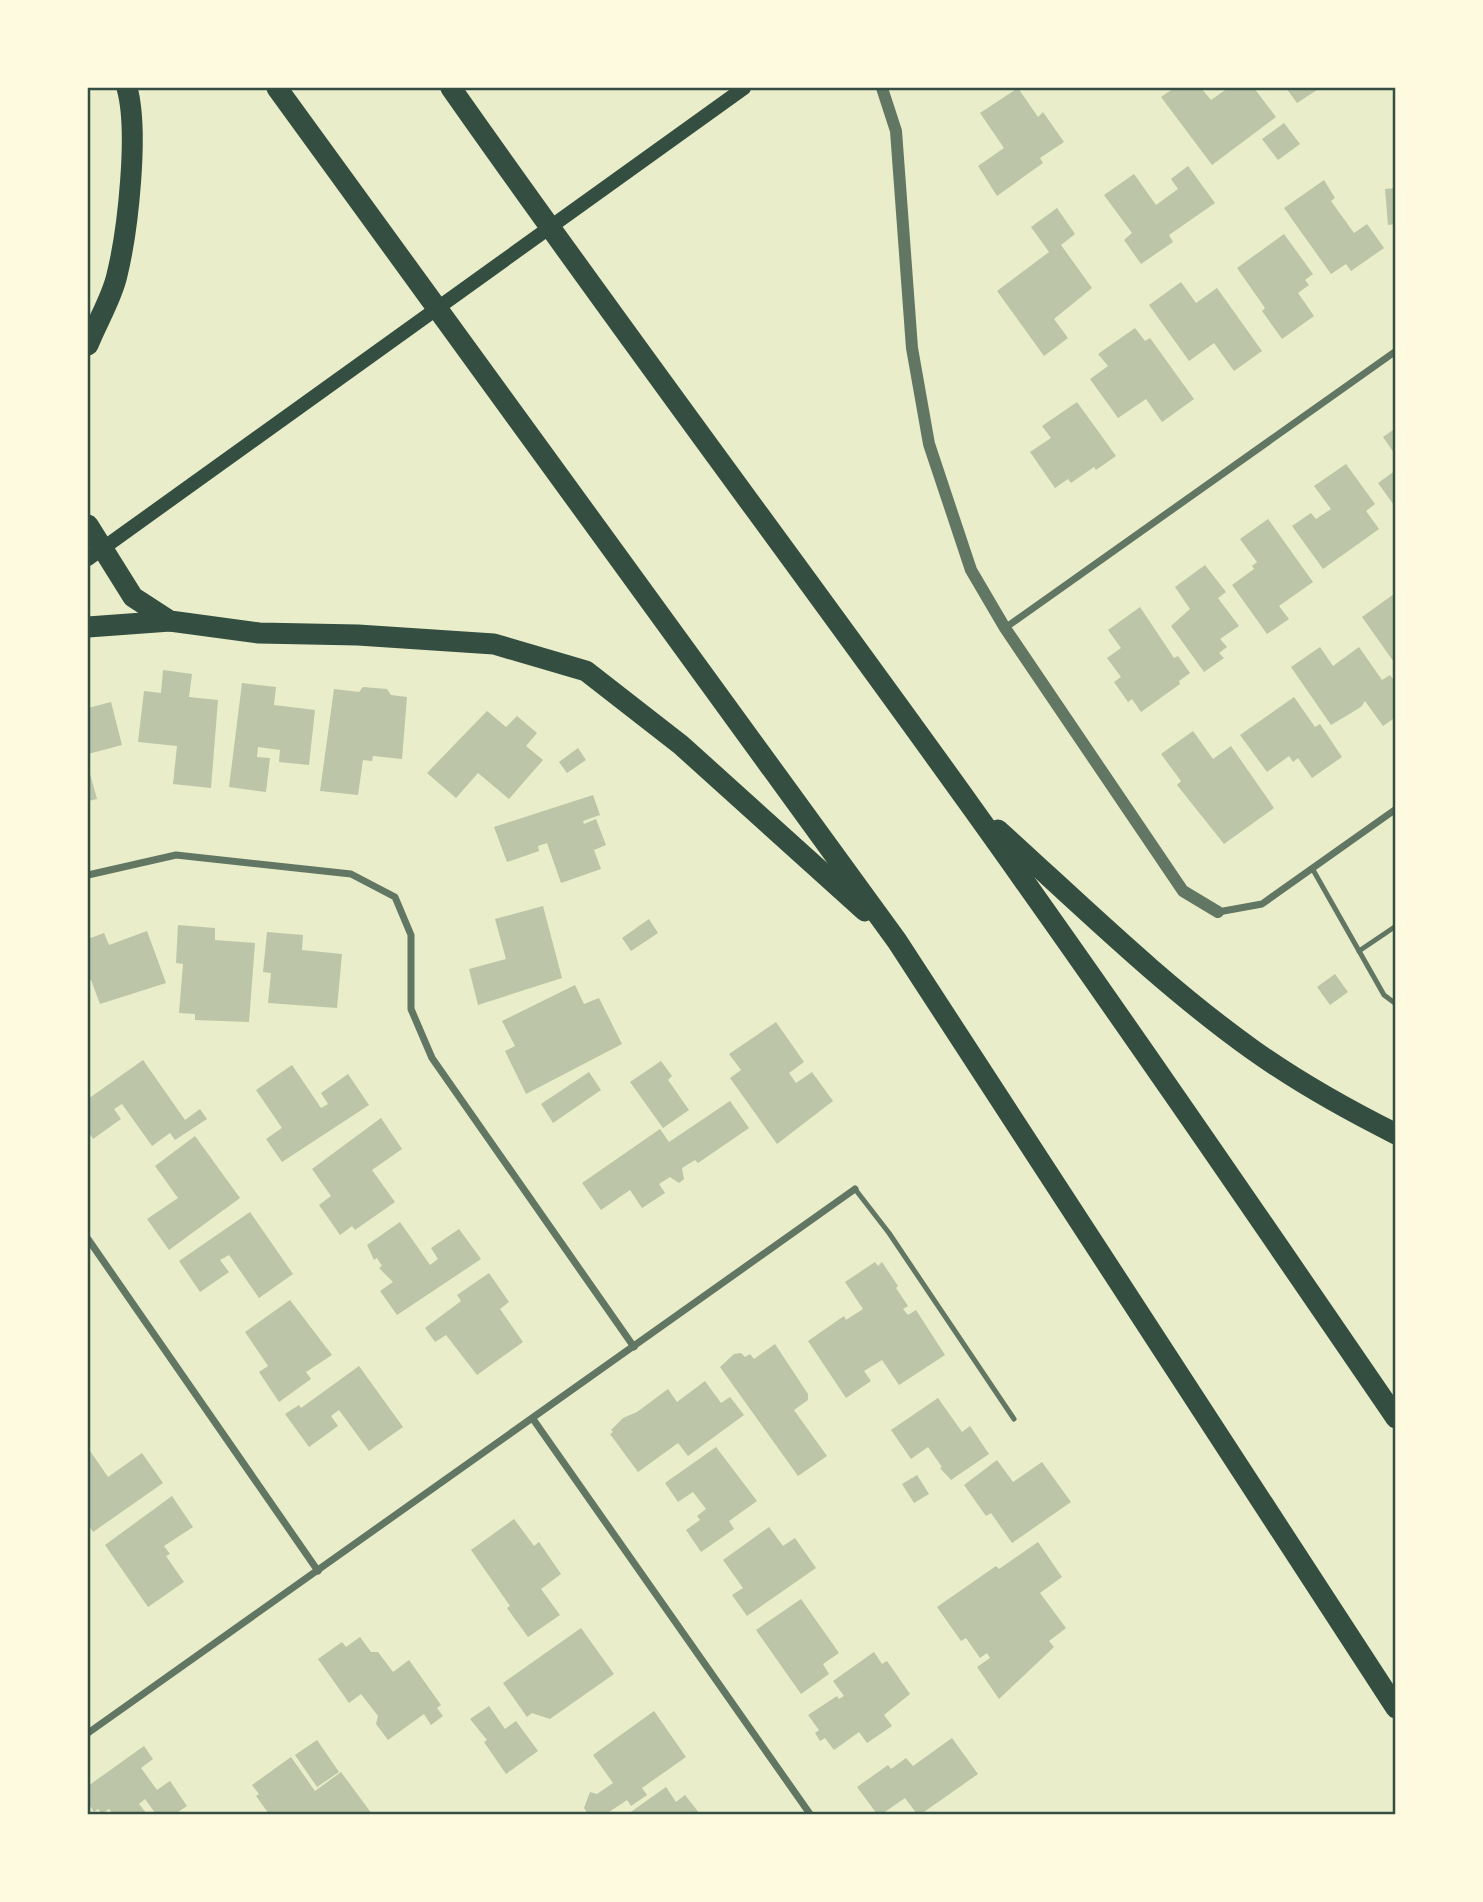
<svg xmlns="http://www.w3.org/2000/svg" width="1483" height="1902" font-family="Inter,sans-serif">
	<rect width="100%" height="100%" fill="#e9edc9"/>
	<!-- building -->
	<g fill="#bcc5a7">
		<path d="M1018,88L1038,117L1043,112L1064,142L1040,158L1043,163L997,196L978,166L1004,148L980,113Z"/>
		<path d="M1174,88H1201L1211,100L1228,88H1254L1276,117L1212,165L1161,97Z"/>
		<path d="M1286,88H1320L1297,103Z"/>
		<path d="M1284,123L1300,144L1278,160L1262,139Z"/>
		<path d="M1188,166L1215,203L1169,235L1173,242L1141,264L1124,240L1132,233L1104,195L1134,174L1156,205L1178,189L1171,179Z"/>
		<path d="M1324,180L1335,198L1331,201L1354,233L1367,224L1384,248L1351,271L1346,264L1331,274L1284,208Z"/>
		<path d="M1396,188V224L1388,225L1385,189Z"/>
		<path d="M1057,208L1075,234L1061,245L1092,288L1054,319L1068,338L1044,356L997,291L1049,252L1031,227Z"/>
		<path d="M1284,234L1313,274L1305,280L1309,285L1298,293L1314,316L1282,339L1262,311L1265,308L1237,268Z"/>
		<path d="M1181,282L1196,303L1217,288L1262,351L1234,371L1214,343L1189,361L1149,305Z"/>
		<path d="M1135,328L1145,341L1150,338L1194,399L1162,422L1146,399L1118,418L1090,379L1108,366L1098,354Z"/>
		<path d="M1077,402L1116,456L1096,470L1094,467L1071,483L1068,479L1055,488L1030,452L1051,438L1042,426Z"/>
		<path d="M1396,428V456L1383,437Z"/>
		<path d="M1346,464L1375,504L1366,511L1379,529L1323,569L1292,526L1311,513L1316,519L1331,509L1314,486Z"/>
		<path d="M1396,470V508L1378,483Z"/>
		<path d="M1268,519L1313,582L1279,606L1289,619L1267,634L1232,585L1254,569L1252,566L1257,562L1240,539Z"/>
		<path d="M1205,565L1226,592L1218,598L1239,626L1220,639L1227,647L1219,653L1224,658L1204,672L1171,626L1190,609L1175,587Z"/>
		<path d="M1394,594L1396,597V665L1362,617Z"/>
		<path d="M1140,607L1174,658L1178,656L1190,673L1179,681L1180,684L1141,712L1132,699L1128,702L1114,682L1121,677L1107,658L1121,648L1108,630Z"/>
		<path d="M1320,647L1333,666L1359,647L1382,680L1390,675L1396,683V717L1383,726L1365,701L1361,707L1331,725L1291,667Z"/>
		<path d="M163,670L192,674L189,697L218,700L211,788L173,784L177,746L138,742L144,691L161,693Z"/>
		<path d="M242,683L276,687L274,705L315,710L309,765L279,762L280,750L258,747L257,757L270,758L266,792L229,787Z"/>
		<path d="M363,687L387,689L391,695L407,697L402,759L373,756L372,761L363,760L358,795L320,791L334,689L359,692Z"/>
		<path d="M1294,697L1315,727L1320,724L1342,757L1312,778L1298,758L1293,762L1289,756L1267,772L1240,735Z"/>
		<path d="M111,702L122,745L88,754V708Z"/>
		<path d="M487,711L506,727L517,716L537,733L526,746L543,760L509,799L478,773L456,798L427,773Z"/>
		<path d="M1193,731L1213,759L1231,746L1274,808L1224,844L1177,785L1181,781L1161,754Z"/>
		<path d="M578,748L586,760L567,773L559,762Z"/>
		<path d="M88,767L97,799L88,801Z"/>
		<path d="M593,795L600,815L583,821L584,824L596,819L606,845L594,850L601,869L561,883L547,843L538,846L539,851L507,862L494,827Z"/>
		<path d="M543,906L562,978L478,1005L469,969L506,959L495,919Z"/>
		<path d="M649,919L658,933L631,951L622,938Z"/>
		<path d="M178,925L215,928V940L255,943L249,1022L195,1020V1014L179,1013L183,964L176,963Z"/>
		<path d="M147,931L166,983L100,1004L91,980L88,981V939L104,933L109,945Z"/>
		<path d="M267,932L303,935L302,950L342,954L337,1008L268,1003L271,973L263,972Z"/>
		<path d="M1335,974L1348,992L1330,1005L1317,987Z"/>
		<path d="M575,985L584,1004L599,998L622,1044L526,1094L505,1051L515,1046L502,1021Z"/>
		<path d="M776,1022L804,1062L789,1073L796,1083L812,1072L833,1101L777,1144L730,1078L741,1070L729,1054Z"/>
		<path d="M143,1060L185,1120L200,1109L207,1119L175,1140L170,1133L152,1146L122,1104L114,1109L121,1119L93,1139L88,1131V1099Z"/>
		<path d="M661,1061L672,1076L668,1080L689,1110L663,1128L630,1082Z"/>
		<path d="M292,1065L321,1108L328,1104L321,1093L348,1074L369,1105L282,1162L266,1139L282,1128L256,1090Z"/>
		<path d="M589,1072L601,1090L553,1123L541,1104Z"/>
		<path d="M730,1101L749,1128L698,1163L695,1160L682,1168L684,1179L679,1183L670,1177L659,1184L665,1193L642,1208L630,1190L601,1210L582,1183L660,1129L669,1142Z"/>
		<path d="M381,1118L402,1149L372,1170L395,1202L355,1230L352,1226L340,1235L319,1205L331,1196L312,1169Z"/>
		<path d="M195,1136L240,1198L169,1250L147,1219L178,1198L155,1166Z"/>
		<path d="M250,1212L293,1274L259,1298L229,1255L220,1260L229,1272L200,1292L179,1261Z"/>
		<path d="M400,1222L430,1265L438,1259L431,1248L459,1229L481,1259L397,1315L380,1291L393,1282L379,1268L382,1266L377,1258L374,1260L367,1245Z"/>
		<path d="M875,1262L878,1266L882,1262L898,1286L896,1288L908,1306L903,1309L908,1315L916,1310L945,1355L899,1385L882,1360L864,1371L871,1381L846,1398L808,1341L844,1316L846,1320L863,1309L845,1282Z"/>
		<path d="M489,1273L509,1302L500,1309L523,1342L477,1375L446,1335L435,1342L425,1328L461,1301L457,1295Z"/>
		<path d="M290,1300L332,1355L306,1372L311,1379L279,1402L259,1372L268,1366L245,1332Z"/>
		<path d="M775,1344L808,1394V1400L794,1410L827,1456L798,1476L720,1367L734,1354L741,1353L745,1357L750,1354L754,1359Z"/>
		<path d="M359,1366L403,1427L369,1451L339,1410L331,1416L338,1426L309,1447L285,1414L299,1405L301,1408Z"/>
		<path d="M705,1381L721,1403L730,1397L744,1415L688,1456L678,1443L638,1472L610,1434L613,1432L611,1430L623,1418L637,1412L668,1389L677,1402Z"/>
		<path d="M938,1398L962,1432L970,1426L989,1454L951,1480L940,1468L942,1467L928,1447L911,1459L891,1430Z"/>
		<path d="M716,1447L757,1501L729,1521L734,1529L701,1552L686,1530L700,1520L697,1516L706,1509L693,1492L678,1502L665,1483Z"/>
		<path d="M88,1448L108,1477L142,1453L163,1483L93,1532L88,1524Z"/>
		<path d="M997,1460L1013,1482L1042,1462L1071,1502L1012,1543L991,1513L986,1516L964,1485Z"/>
		<path d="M917,1475L929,1494L914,1503L902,1484Z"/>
		<path d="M172,1496L193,1527L164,1546L170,1554L166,1556L184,1582L148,1607L105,1545Z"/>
		<path d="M514,1519L534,1546L539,1542L561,1574L541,1589L560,1615L528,1637L507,1608L510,1606L471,1550Z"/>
		<path d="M769,1527L783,1546L795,1538L816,1568L747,1616L732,1595L743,1588L723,1560Z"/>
		<path d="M1038,1542L1062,1577L1040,1593L1066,1628L1049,1641L1054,1647L999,1699L977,1667L990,1658L987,1653L980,1658L966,1638L961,1641L937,1607L996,1566L999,1569Z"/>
		<path d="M801,1599L839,1653L823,1664L829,1674L801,1694L756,1630Z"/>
		<path d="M581,1628L614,1674L550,1719L532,1713L527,1717L503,1683Z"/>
		<path d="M360,1637L371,1652H378L393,1672L409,1660L441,1705L437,1708L443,1716L431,1725L424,1714L388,1740L376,1724L378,1716L361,1694L349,1703L318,1659L342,1642L346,1647Z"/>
		<path d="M874,1652L882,1664L887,1661L910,1694L884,1715L892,1726L867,1743L859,1732L834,1750L825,1738L820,1741L815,1733L819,1730L808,1715L837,1696L839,1699L844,1696L833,1681Z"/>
		<path d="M489,1706L505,1729L516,1721L538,1751L506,1774L484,1742L487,1740L470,1719Z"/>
		<path d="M654,1711L686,1757L642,1788L647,1795L631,1806L627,1800L606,1814H588L584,1808L590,1792L597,1794L613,1783L593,1755Z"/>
		<path d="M952,1738L978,1774L921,1814H917L905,1798L882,1814H877L857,1787L888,1765L891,1769L906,1758L913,1766Z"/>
		<path d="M317,1740L339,1772L317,1787L295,1755Z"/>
		<path d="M144,1746L153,1759L141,1768L157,1790L170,1781L187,1806L175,1814H156L145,1799L139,1804L147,1814H113L109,1809L102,1814L98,1809L94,1812L88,1803V1786Z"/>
		<path d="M291,1757L315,1791L341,1772L372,1814H269L256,1796L259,1794L252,1785Z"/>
		<path d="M666,1787L676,1802L685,1795L700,1814H628Z"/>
	</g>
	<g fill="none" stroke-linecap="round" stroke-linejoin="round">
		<!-- service -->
		<g stroke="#617663" stroke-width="5">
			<path d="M1312,868L1384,995L1396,1004"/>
			<path d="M1359,951L1396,926"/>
			<path d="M855,1189L889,1233L1014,1419"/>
		</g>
		<!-- minor -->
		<g stroke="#617663" stroke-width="7">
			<path d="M1005,628L1396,351"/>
			<path d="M88,875L176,855L351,874L395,897L411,935V1009L432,1058L634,1347"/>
			<path d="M1218,912L1262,904L1396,809"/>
			<path d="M88,1239L318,1571"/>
			<path d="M533,1419L810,1814"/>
			<path d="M88,1733L855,1189"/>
		</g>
		<!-- tertiary -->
		<path stroke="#617663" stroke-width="12" d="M882,88L896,131L912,348L929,444L971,570L1005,628L1183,891L1218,912"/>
		<!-- secondary -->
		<path stroke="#344e41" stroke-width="14" d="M88,559L744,88"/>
		<!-- motorway -->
		<g stroke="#344e41" stroke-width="21">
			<path d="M277,88L897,941L1396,1708"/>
			<path d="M451,88C620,329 798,565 970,805C1115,1007 1255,1212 1396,1418"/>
			<path d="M88,345C97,322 112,298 117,275C128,230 139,131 127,88"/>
			<path d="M88,525L133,597L170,621L259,633L358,635L494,644L586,671L681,745L865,911"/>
			<path d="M88,627L170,621"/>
			<path d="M998,830C1081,905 1162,985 1253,1050C1298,1082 1346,1109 1396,1134"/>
		</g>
	</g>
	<!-- border -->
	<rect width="1483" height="1902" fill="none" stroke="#fefae0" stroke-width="178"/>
	<rect x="89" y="89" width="1305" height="1724" fill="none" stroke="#344e41" stroke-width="2.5"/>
</svg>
